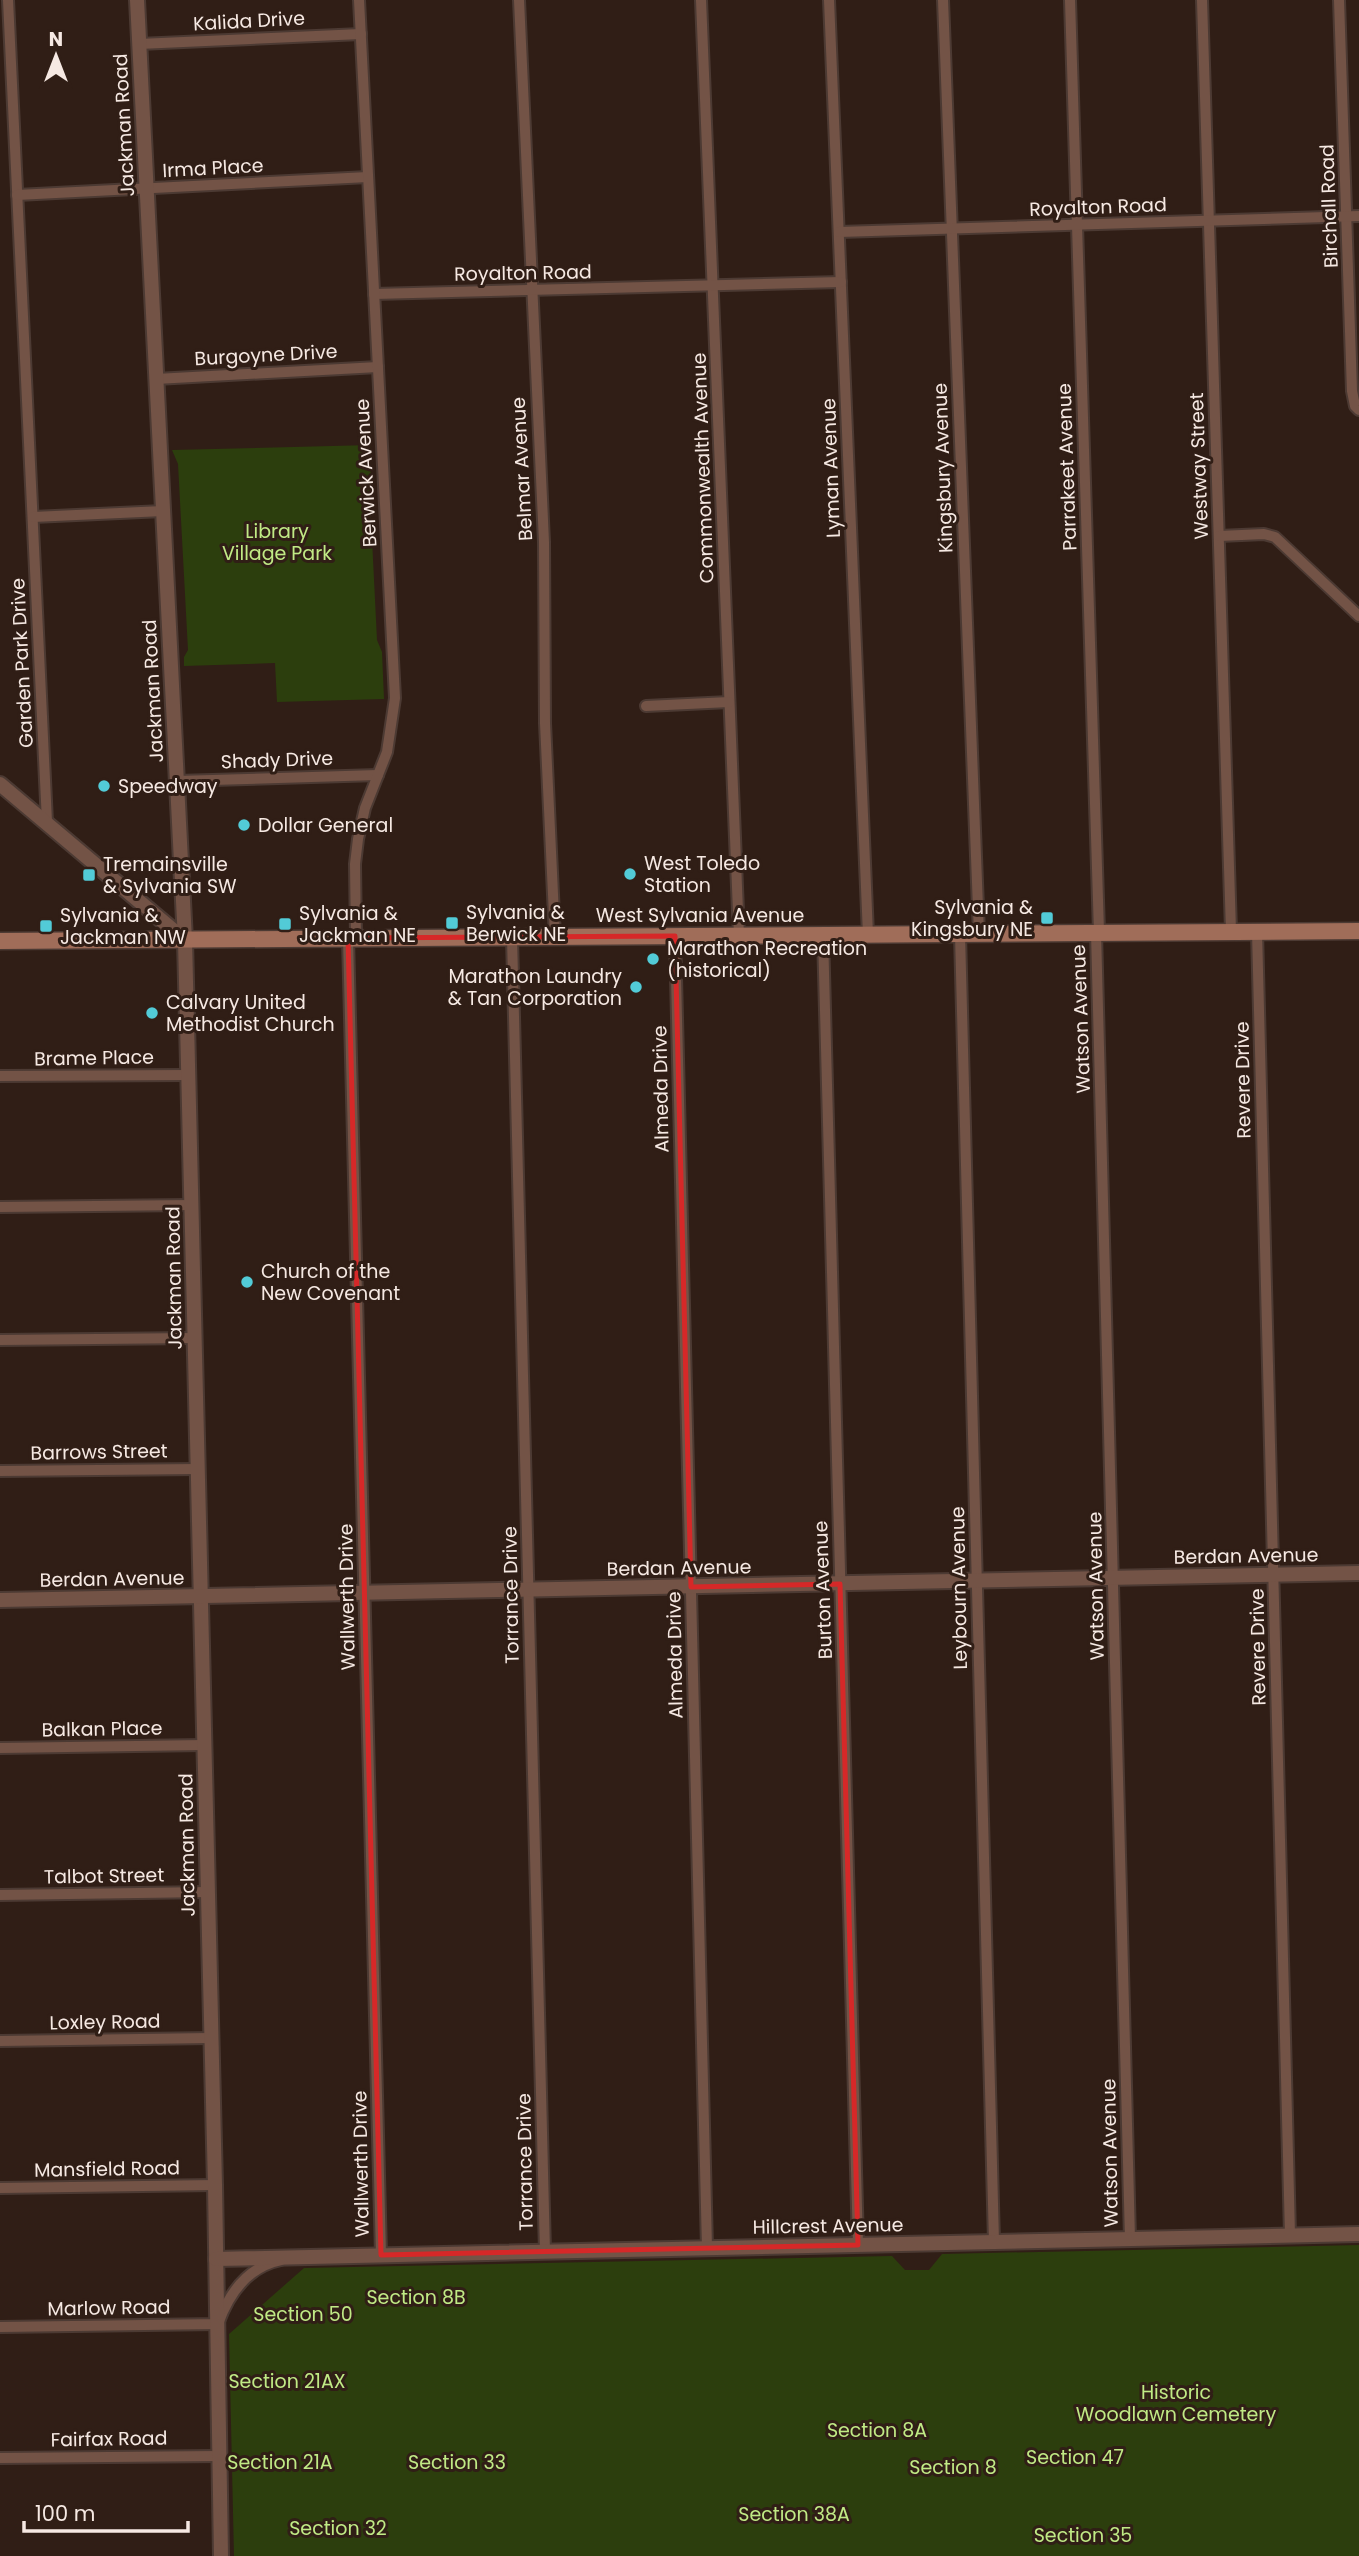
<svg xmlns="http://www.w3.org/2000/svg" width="1359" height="2556" font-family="Poppins,sans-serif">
	<rect width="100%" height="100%" fill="#301e16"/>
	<!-- green -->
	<g fill="#2c3e0d">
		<path d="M371,445L372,471L369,478L377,640L382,652L384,699L277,702L275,663L184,666V657L188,650L178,464L172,450Z"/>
		<path d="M1359,2245V2556H234L229,2334L304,2268L892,2256L905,2270H929L942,2254Z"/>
	</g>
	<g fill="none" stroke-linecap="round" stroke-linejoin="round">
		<defs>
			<g id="minor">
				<path d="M8,0L47,822"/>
				<path d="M519,0L544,542L545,723L555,937"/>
				<path d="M701,0L739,936"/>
				<path d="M829,0L868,935"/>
				<path d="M943,0L979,934"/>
				<path d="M1070,0L1099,932"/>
				<path d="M1202,0L1231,931"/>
				<path d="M1339,0L1352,391L1355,406L1359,410"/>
				<path d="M139,44L361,34"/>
				<path d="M17,195L368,177"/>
				<path d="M839,232L1359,216"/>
				<path d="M374,294L841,282"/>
				<path d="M156,379L378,367"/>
				<path d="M33,517L163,511"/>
				<path d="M1219,536L1264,534L1275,537L1359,616"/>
				<path d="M646,706L729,702"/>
				<path d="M177,781L378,775"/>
				<path d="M1257,931L1290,2235"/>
				<path d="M1096,932L1130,2239"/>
				<path d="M960,934L994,2242"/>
				<path d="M823,935L858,2245"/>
				<path d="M675,936L707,2248"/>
				<path d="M512,937L545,2252"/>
				<path d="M348,938L381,2255"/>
				<path d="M356,938L355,864L358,839L365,808L387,752L395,698L359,0"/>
				<path d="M0,1076L188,1075"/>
				<path d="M0,1207L191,1205"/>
				<path d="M0,1340L194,1338"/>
				<path d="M0,1471L198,1469"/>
				<path d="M0,1748L204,1745"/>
				<path d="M0,1895L208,1892"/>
				<path d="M0,2041L211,2038"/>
				<path d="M0,2188L215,2185"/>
				<path d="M0,2327L218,2324C229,2293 247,2267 281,2260"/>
				<path d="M0,2458L219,2456"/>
			</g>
			<g id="tertiary">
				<path d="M137,0L185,940L215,2185L221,2556"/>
				<path d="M0,784L185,940"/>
				<path d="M0,1600L1359,1573"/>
				<path d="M216,2259L1359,2234"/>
			</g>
			<path id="secondary" d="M0,941L1359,931"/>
		</defs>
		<!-- minor casing -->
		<use href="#minor" stroke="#4c3a33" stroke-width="14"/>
		<!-- tertiary casing -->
		<use href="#tertiary" stroke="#4c3a33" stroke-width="18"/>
		<!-- secondary casing -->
		<use href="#secondary" stroke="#4c3a33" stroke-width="19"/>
		<!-- minor -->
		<use href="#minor" stroke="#735346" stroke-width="10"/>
		<!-- tertiary -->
		<use href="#tertiary" stroke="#735346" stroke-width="14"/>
		<!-- secondary -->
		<use href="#secondary" stroke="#a06d59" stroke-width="16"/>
	</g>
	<!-- marked area -->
	<path fill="none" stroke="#d62828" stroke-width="5" stroke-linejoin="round" d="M675,936L691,1587L840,1584L858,2245L381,2255L348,938Z"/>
	<!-- markers -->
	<g fill="#52cbd7" stroke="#301e16" stroke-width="2.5">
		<circle cx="104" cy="786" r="7"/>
		<circle cx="244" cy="825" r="7"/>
		<circle cx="630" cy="874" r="7"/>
		<rect x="82" y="868" width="14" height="14" rx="3.5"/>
		<rect x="1040" y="911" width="14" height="14" rx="3.5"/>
		<rect x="445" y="916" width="14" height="14" rx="3.5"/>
		<rect x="278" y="917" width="14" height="14" rx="3.5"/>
		<rect x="39" y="919" width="14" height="14" rx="3.5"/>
		<circle cx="653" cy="959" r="7"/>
		<circle cx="636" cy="987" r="7"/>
		<circle cx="152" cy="1013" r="7"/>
		<circle cx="247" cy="1282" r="7"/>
	</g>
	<g text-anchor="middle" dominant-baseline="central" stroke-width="6" stroke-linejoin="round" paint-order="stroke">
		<!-- street labels -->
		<g font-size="19" fill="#f6e9e3" stroke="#301e16">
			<text transform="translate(249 21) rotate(-3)">Kalida Drive</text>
			<text transform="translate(124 125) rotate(-93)">Jackman Road</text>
			<text transform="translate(213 168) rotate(-3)">Irma Place</text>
			<text transform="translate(1329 206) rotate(-92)">Birchall Road</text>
			<text transform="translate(1098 207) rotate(-2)">Royalton Road</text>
			<text transform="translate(523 273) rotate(-1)">Royalton Road</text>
			<text transform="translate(266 355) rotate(-3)">Burgoyne Drive</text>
			<text transform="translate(1199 466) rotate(-92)">Westway Street</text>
			<text transform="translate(1067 467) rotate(-92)">Parrakeet Avenue</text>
			<text transform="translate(703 468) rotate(-92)">Commonwealth Avenue</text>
			<text transform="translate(831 468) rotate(-92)">Lyman Avenue</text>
			<text transform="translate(943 468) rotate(-92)">Kingsbury Avenue</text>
			<text transform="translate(522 469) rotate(-93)">Belmar Avenue</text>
			<text transform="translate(366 473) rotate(-93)">Berwick Avenue</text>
			<text transform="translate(22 663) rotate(-93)">Garden Park Drive</text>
			<text transform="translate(153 691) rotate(-93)">Jackman Road</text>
			<text transform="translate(277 760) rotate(-2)">Shady Drive</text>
			<text x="700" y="915">West Sylvania Avenue</text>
			<text transform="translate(1081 1019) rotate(-92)">Watson Avenue</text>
			<text transform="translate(94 1058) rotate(-1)">Brame Place</text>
			<text transform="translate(1243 1080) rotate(-91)">Revere Drive</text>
			<text transform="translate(661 1089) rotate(-91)">Almeda Drive</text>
			<text transform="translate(174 1278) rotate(-91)">Jackman Road</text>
			<text transform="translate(99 1452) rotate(-1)">Barrows Street</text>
			<text transform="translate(1246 1556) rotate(-1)">Berdan Avenue</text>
			<text transform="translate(679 1568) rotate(-1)">Berdan Avenue</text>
			<text transform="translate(112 1579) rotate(-1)">Berdan Avenue</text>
			<text transform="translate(1096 1586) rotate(-91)">Watson Avenue</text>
			<text transform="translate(959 1588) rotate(-91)">Leybourn Avenue</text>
			<text transform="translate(823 1590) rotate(-92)">Burton Avenue</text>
			<text transform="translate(511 1595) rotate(-91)">Torrance Drive</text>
			<text transform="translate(347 1597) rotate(-91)">Wallwerth Drive</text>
			<text transform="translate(1258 1647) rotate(-91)">Revere Drive</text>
			<text transform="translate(675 1655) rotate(-91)">Almeda Drive</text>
			<text transform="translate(102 1729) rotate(-1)">Balkan Place</text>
			<text transform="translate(187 1845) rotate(-91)">Jackman Road</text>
			<text transform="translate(104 1876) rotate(-1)">Talbot Street</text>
			<text transform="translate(105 2022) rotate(-1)">Loxley Road</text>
			<text transform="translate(1110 2153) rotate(-91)">Watson Avenue</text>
			<text transform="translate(525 2162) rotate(-91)">Torrance Drive</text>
			<text transform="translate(361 2164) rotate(-91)">Wallwerth Drive</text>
			<text transform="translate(107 2169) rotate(-1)">Mansfield Road</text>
			<text transform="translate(828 2226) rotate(-1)">Hillcrest Avenue</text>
			<text transform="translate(109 2308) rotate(-1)">Marlow Road</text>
			<text transform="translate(109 2439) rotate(-1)">Fairfax Road</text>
		</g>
		<!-- park labels -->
		<g font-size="19" fill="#c0ea85" stroke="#301e16">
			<text x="277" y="531">Library<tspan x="277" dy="22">Village Park</tspan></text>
			<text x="416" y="2297">Section 8B</text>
			<text x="303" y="2314">Section 50</text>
			<text x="287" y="2381">Section 21AX</text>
			<text x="1176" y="2392">Historic<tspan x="1176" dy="22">Woodlawn Cemetery</tspan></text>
			<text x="877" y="2430">Section 8A</text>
			<text x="1075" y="2457">Section 47</text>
			<text x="280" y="2462">Section 21A</text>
			<text x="457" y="2462">Section 33</text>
			<text x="953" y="2467">Section 8</text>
			<text x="794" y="2514">Section 38A</text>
			<text x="338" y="2528">Section 32</text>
			<text x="1083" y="2535">Section 35</text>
		</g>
		<!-- poi labels -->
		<g font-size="19" fill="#f6e9e3" stroke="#301e16" text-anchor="start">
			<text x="118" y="786">Speedway</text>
			<text x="258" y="825">Dollar General</text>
			<text x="644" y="863">West Toledo<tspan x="644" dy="22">Station</tspan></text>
			<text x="103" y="864">Tremainsville<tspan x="103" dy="22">&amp; Sylvania SW</tspan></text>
			<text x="1033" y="907" text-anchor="end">Sylvania &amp;<tspan x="1033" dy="22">Kingsbury NE</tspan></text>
			<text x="466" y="912">Sylvania &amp;<tspan x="466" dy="22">Berwick NE</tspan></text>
			<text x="299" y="913">Sylvania &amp;<tspan x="299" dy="22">Jackman NE</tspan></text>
			<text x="60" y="915">Sylvania &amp;<tspan x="60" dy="22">Jackman NW</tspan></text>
			<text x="667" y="948">Marathon Recreation<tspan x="667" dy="22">(historical)</tspan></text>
			<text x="622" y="976" text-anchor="end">Marathon Laundry<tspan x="622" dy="22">&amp; Tan Corporation</tspan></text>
			<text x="166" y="1002">Calvary United<tspan x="166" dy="22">Methodist Church</tspan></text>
			<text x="261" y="1271">Church of the<tspan x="261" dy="22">New Covenant</tspan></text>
		</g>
	</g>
	<!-- north arrow -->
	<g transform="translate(56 56)" stroke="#301e16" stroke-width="5" paint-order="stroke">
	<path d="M0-5L12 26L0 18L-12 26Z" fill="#f6e9e3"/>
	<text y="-10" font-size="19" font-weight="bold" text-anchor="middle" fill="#f6e9e3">N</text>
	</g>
	<!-- scale -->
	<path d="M24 2521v10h164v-10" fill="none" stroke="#f6e9e3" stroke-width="3.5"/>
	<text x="35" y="2521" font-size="21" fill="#f6e9e3" stroke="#301e16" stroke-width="5" paint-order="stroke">100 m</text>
</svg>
